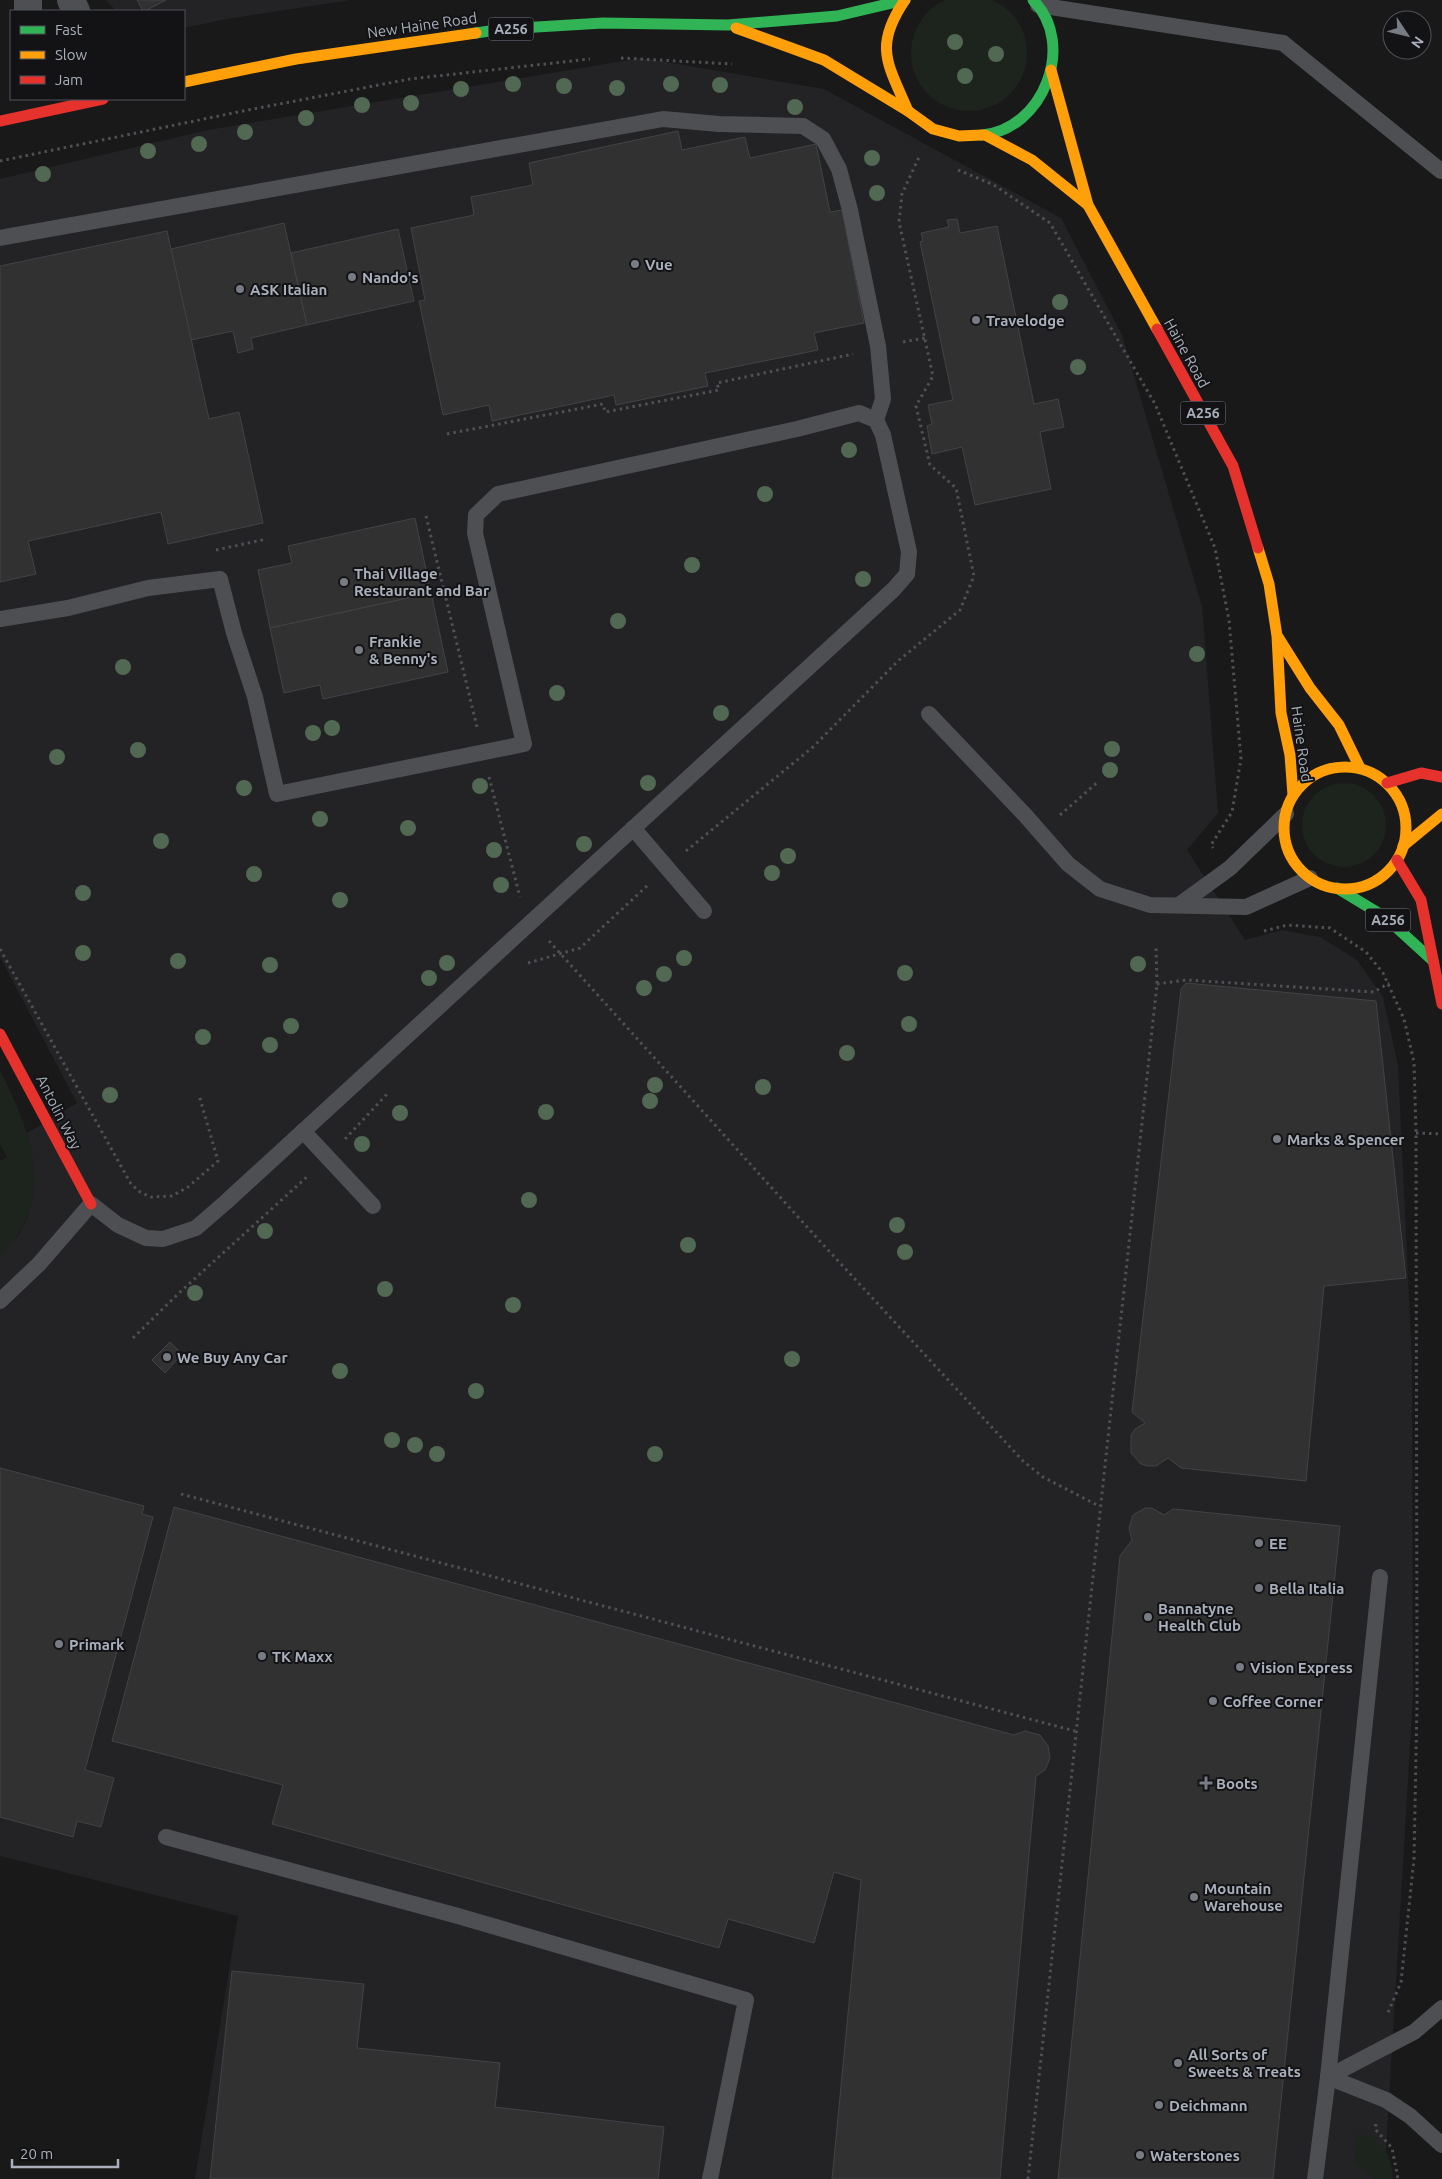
<svg xmlns="http://www.w3.org/2000/svg" width="1442" height="2179" font-family="Ubuntu,sans-serif">
	<rect width="100%" height="100%" fill="#19191a"/>
	<!-- built -->
	<g fill="#232326">
		<path d="M106,0H351L227,19L184,28V11H116Z"/>
		<path d="M642,58L824,89L1061,218L1122,335L1202,606L1218,813L1187,850L1245,940L1282,930L1320,937L1357,960L1383,997L1398,1065L1412,1362L1413,1696L1386,2149L1393,2179H195L238,1916L0,1856V1256L18,1236L28,1217L32,1153L27,1133L77,1103L0,957V179L208,130Z"/>
	</g>
	<!-- green -->
	<g fill="#1d241d">
		<circle cx="969" cy="53" r="58"/>
		<circle cx="1344" cy="825" r="42"/>
		<path d="M0,1070C23,1118 51,1174 23,1226C17,1237 10,1248 0,1256V1161L7,1157L0,1144Z"/>
		<path d="M1358,2134C1382,2138 1392,2155 1393,2179H1371V2177L1354,2161Z"/>
	</g>
	<!-- building -->
	<g fill="#313132" stroke="#424346">
		<path d="M137,0H166L145,11H143Z"/>
		<path d="M678,131L682,150L745,137L750,158L816,144L830,212L842,210L864,323L814,333L818,350L705,373L708,386L616,405L614,395L492,421L489,405L443,415L419,301L425,300L411,228L474,215L471,197L533,185L529,163Z"/>
		<path d="M957,219L960,233L997,226L1034,404L1058,399L1064,427L1040,432L1051,489L975,505L962,447L932,454L927,426L932,424L928,405L953,400L920,242L923,241L921,233L949,227L947,220Z"/>
		<path d="M284,223L307,325L251,338L253,349L238,353L233,331L191,340L171,249Z"/>
		<path d="M398,229L414,301L307,325L291,253Z"/>
		<path d="M167,231L209,419L239,412L263,523L168,544L161,512L28,541L36,574L0,582V266Z"/>
		<path d="M415,518L431,593L270,628L258,570L292,563L288,546Z"/>
		<path d="M431,593L448,672L323,699L320,685L284,693L270,628Z"/>
		<path d="M1186,983L1376,1001L1406,1278L1324,1286L1306,1481L1181,1468L1168,1458L1156,1466H1148L1141,1464L1131,1453V1435L1135,1429L1145,1423L1132,1412L1181,989Z"/>
		<path d="M170,1342L182,1354L165,1373L152,1360Z"/>
		<path d="M0,1468L144,1506L142,1514L153,1517L85,1770L114,1778L101,1827L77,1821L73,1837L0,1817Z"/>
		<path d="M174,1507L1014,1735L1025,1731L1040,1735L1048,1746L1050,1758L1045,1770L1036,1776L1000,2179H832L861,1880L834,1872L814,1943L728,1919L719,1948L272,1824L283,1785L112,1741Z"/>
		<path d="M1145,1508H1152L1164,1515L1173,1509L1340,1526L1273,2179H1058L1120,1556L1132,1540L1129,1528L1133,1515Z"/>
		<path d="M232,1971L364,1984L357,2048L500,2063L495,2107L664,2127L658,2179H210Z"/>
	</g>
	<g fill="none" stroke-linecap="round" stroke-linejoin="round">
		<!-- path -->
		<g stroke="#4f5054" stroke-width="3" stroke-dasharray="2.5 4" stroke-linecap="butt">
			<path d="M621,58L732,64"/>
			<path d="M0,161L243,111L410,79L590,59"/>
			<path d="M958,170L994,185L1050,223L1155,404L1215,548L1229,620L1241,759L1232,812L1211,845L1213,848"/>
			<path d="M903,342L925,338"/>
			<path d="M447,434L603,404L605,412L719,390L717,383L853,354"/>
			<path d="M426,516L477,727"/>
			<path d="M216,550L267,539"/>
			<path d="M489,777L520,897"/>
			<path d="M1060,815L1099,781"/>
			<path d="M686,851L813,747L898,661L960,610L974,576L956,488L930,465L916,406L933,376L899,222L902,194L919,157"/>
			<path d="M1264,931L1287,925L1330,928L1366,952L1383,973L1404,1019L1414,1062L1416,1133L1417,1703L1414,1859L1401,1982L1387,2015"/>
			<path d="M549,941L817,1238L1023,1461L1043,1477L1099,1506"/>
			<path d="M0,949L131,1184L140,1192L151,1197L172,1196L188,1187L218,1161L199,1095"/>
			<path d="M528,963L580,948L648,885"/>
			<path d="M1157,984L1186,980L1374,992L1389,983"/>
			<path d="M1416,1133L1442,1134"/>
			<path d="M345,1139L389,1092"/>
			<path d="M133,1338L179,1293L309,1175"/>
			<path d="M181,1494L1075,1731"/>
			<path d="M1376,2124L1375,2129L1392,2148L1398,2179"/>
			<path d="M1028,2179L1157,984L1156,945"/>
		</g>
		<!-- lane -->
		<g stroke="#4d4f53" stroke-width="16">
			<path d="M1038,5L1283,43L1441,171"/>
			<path d="M0,238L663,119L719,124L803,126L823,139L839,169L850,210L878,346L883,399L876,420"/>
			<path d="M0,619L68,608L148,588L220,579L234,633L255,697L277,794L524,744L475,533L476,515L498,494L797,429L859,413L876,420L883,435L909,552L907,574L893,590L226,1202L196,1228L163,1239L146,1238L118,1225L91,1204L39,1264L0,1301"/>
			<path d="M929,714L1025,815L1068,864L1100,889L1150,905L1246,907L1310,878"/>
			<path d="M633,828L704,911"/>
			<path d="M1179,905L1230,868L1286,814"/>
			<path d="M303,1131L373,1206"/>
			<path d="M166,1837L458,1916L746,2000L710,2179"/>
			<path d="M1328,2077L1386,2100L1410,2116L1442,2145"/>
			<path d="M1328,2077L1414,2032L1442,2008"/>
			<path d="M1315,2179L1328,2077L1380,1577"/>
		</g>
		<!-- street -->
		<g stroke="#4d4f53" stroke-width="28">
			<path d="M71,0L76,11"/>
			<path d="M28,11V0"/>
		</g>
		<!-- fast -->
		<g stroke="#30b455" stroke-width="11">
			<path d="M476,33L503,29L603,23L728,25L837,16L905,0"/>
			<path d="M982,135C1043,130 1077,44 1033,0"/>
			<path d="M1337,888L1385,917L1432,960"/>
		</g>
		<!-- slow -->
		<g stroke="#ff9f0a" stroke-width="11">
			<path d="M905,0C873,47 888,64 908,111"/>
			<path d="M736,28L824,60L908,111L933,129L959,136L982,135"/>
			<path d="M1051,70L1088,205L1157,329"/>
			<path d="M184,82L296,59L476,33"/>
			<path d="M985,135L1032,160L1088,205"/>
			<path d="M1258,548L1269,584L1277,636L1281,713L1290,755L1293,795"/>
			<path d="M1278,637L1310,688L1339,725L1360,768"/>
			<circle cx="1345" cy="828" r="61"/>
			<path d="M1403,846L1442,814"/>
		</g>
		<!-- jam -->
		<g stroke="#e5322d" stroke-width="11">
			<path d="M0,121L103,99"/>
			<path d="M1157,329L1233,466L1258,548"/>
			<path d="M1387,783L1421,773L1442,777"/>
			<path d="M1397,860L1421,900L1442,1004"/>
			<path d="M0,1034L91,1204"/>
		</g>
	</g>
	<!-- trees -->
	<g fill="#516852">
		<circle cx="955" cy="42" r="8"/>
		<circle cx="996" cy="54" r="8"/>
		<circle cx="965" cy="76" r="8"/>
		<circle cx="513" cy="84" r="8"/>
		<circle cx="671" cy="84" r="8"/>
		<circle cx="720" cy="85" r="8"/>
		<circle cx="564" cy="86" r="8"/>
		<circle cx="617" cy="88" r="8"/>
		<circle cx="461" cy="89" r="8"/>
		<circle cx="411" cy="103" r="8"/>
		<circle cx="362" cy="105" r="8"/>
		<circle cx="795" cy="107" r="8"/>
		<circle cx="306" cy="118" r="8"/>
		<circle cx="245" cy="132" r="8"/>
		<circle cx="199" cy="144" r="8"/>
		<circle cx="148" cy="151" r="8"/>
		<circle cx="872" cy="158" r="8"/>
		<circle cx="43" cy="174" r="8"/>
		<circle cx="877" cy="193" r="8"/>
		<circle cx="1060" cy="302" r="8"/>
		<circle cx="1078" cy="367" r="8"/>
		<circle cx="849" cy="450" r="8"/>
		<circle cx="765" cy="494" r="8"/>
		<circle cx="692" cy="565" r="8"/>
		<circle cx="863" cy="579" r="8"/>
		<circle cx="618" cy="621" r="8"/>
		<circle cx="1197" cy="654" r="8"/>
		<circle cx="123" cy="667" r="8"/>
		<circle cx="557" cy="693" r="8"/>
		<circle cx="721" cy="713" r="8"/>
		<circle cx="332" cy="728" r="8"/>
		<circle cx="313" cy="733" r="8"/>
		<circle cx="1112" cy="749" r="8"/>
		<circle cx="138" cy="750" r="8"/>
		<circle cx="57" cy="757" r="8"/>
		<circle cx="1110" cy="770" r="8"/>
		<circle cx="648" cy="783" r="8"/>
		<circle cx="480" cy="786" r="8"/>
		<circle cx="244" cy="788" r="8"/>
		<circle cx="320" cy="819" r="8"/>
		<circle cx="408" cy="828" r="8"/>
		<circle cx="161" cy="841" r="8"/>
		<circle cx="584" cy="844" r="8"/>
		<circle cx="494" cy="850" r="8"/>
		<circle cx="788" cy="856" r="8"/>
		<circle cx="772" cy="873" r="8"/>
		<circle cx="254" cy="874" r="8"/>
		<circle cx="501" cy="885" r="8"/>
		<circle cx="83" cy="893" r="8"/>
		<circle cx="340" cy="900" r="8"/>
		<circle cx="83" cy="953" r="8"/>
		<circle cx="684" cy="958" r="8"/>
		<circle cx="178" cy="961" r="8"/>
		<circle cx="447" cy="963" r="8"/>
		<circle cx="1138" cy="964" r="8"/>
		<circle cx="270" cy="965" r="8"/>
		<circle cx="905" cy="973" r="8"/>
		<circle cx="664" cy="974" r="8"/>
		<circle cx="429" cy="978" r="8"/>
		<circle cx="644" cy="988" r="8"/>
		<circle cx="909" cy="1024" r="8"/>
		<circle cx="291" cy="1026" r="8"/>
		<circle cx="203" cy="1037" r="8"/>
		<circle cx="270" cy="1045" r="8"/>
		<circle cx="847" cy="1053" r="8"/>
		<circle cx="655" cy="1085" r="8"/>
		<circle cx="763" cy="1087" r="8"/>
		<circle cx="110" cy="1095" r="8"/>
		<circle cx="650" cy="1101" r="8"/>
		<circle cx="546" cy="1112" r="8"/>
		<circle cx="400" cy="1113" r="8"/>
		<circle cx="362" cy="1144" r="8"/>
		<circle cx="529" cy="1200" r="8"/>
		<circle cx="897" cy="1225" r="8"/>
		<circle cx="265" cy="1231" r="8"/>
		<circle cx="688" cy="1245" r="8"/>
		<circle cx="905" cy="1252" r="8"/>
		<circle cx="385" cy="1289" r="8"/>
		<circle cx="195" cy="1293" r="8"/>
		<circle cx="513" cy="1305" r="8"/>
		<circle cx="792" cy="1359" r="8"/>
		<circle cx="340" cy="1371" r="8"/>
		<circle cx="476" cy="1391" r="8"/>
		<circle cx="392" cy="1440" r="8"/>
		<circle cx="415" cy="1445" r="8"/>
		<circle cx="437" cy="1454" r="8"/>
		<circle cx="655" cy="1454" r="8"/>
	</g>
	<!-- markers -->
	<g fill="#777b83" stroke="#131316" stroke-width="2">
		<circle cx="635" cy="264" r="5"/>
		<circle cx="352" cy="277" r="5"/>
		<circle cx="240" cy="289" r="5"/>
		<circle cx="976" cy="320" r="5"/>
		<circle cx="344" cy="582" r="5"/>
		<circle cx="359" cy="650" r="5"/>
		<circle cx="1277" cy="1139" r="5"/>
		<circle cx="167" cy="1357" r="5"/>
		<circle cx="1259" cy="1543" r="5"/>
		<circle cx="1259" cy="1588" r="5"/>
		<circle cx="1148" cy="1617" r="5"/>
		<circle cx="59" cy="1644" r="5"/>
		<circle cx="262" cy="1656" r="5"/>
		<circle cx="1240" cy="1667" r="5"/>
		<circle cx="1213" cy="1701" r="5"/>
		<path d="M1203.5 1775.5h5v5h5v5h-5v5h-5v-5h-5v-5h5z"/>
		<circle cx="1194" cy="1897" r="5"/>
		<circle cx="1178" cy="2063" r="5"/>
		<circle cx="1159" cy="2105" r="5"/>
		<circle cx="1140" cy="2155" r="5"/>
	</g>
	<g text-anchor="middle" dominant-baseline="central" stroke-width="4" stroke-linejoin="round" paint-order="stroke">
		<!-- shield labels -->
		<g fill="#131316" stroke="#7c818a" stroke-width="1">
			<rect x="488.5" y="17.5" width="45" height="23" rx="4"/>
			<rect x="1180.5" y="401.5" width="45" height="23" rx="4"/>
			<rect x="1365.5" y="908.5" width="45" height="23" rx="4"/>
		</g>
		<g font-size="14" font-weight="bold" fill="#a9b0bb">
			<text x="511" y="29">A256</text>
			<text x="1203" y="413">A256</text>
			<text x="1388" y="920">A256</text>
		</g>
		<!-- street labels -->
		<g font-size="15" fill="#a9b0bb" stroke="#131316">
			<text transform="translate(422 25) rotate(-8)">New Haine Road</text>
			<text transform="translate(1187 353) rotate(61)">Haine Road</text>
			<text transform="translate(1302 744) rotate(82)">Haine Road</text>
			<text transform="translate(59 1112) rotate(63)">Antolin Way</text>
		</g>
		<!-- poi labels -->
		<g font-size="15" font-weight="bold" fill="#a9b0bb" stroke="#131316" text-anchor="start">
			<text x="645" y="264">Vue</text>
			<text x="362" y="277">Nando's</text>
			<text x="250" y="289">ASK Italian</text>
			<text x="986" y="320">Travelodge</text>
			<text x="354" y="573">Thai Village<tspan x="354" dy="17">Restaurant and Bar</tspan></text>
			<text x="369" y="641">Frankie<tspan x="369" dy="17">&amp; Benny's</tspan></text>
			<text x="1287" y="1139">Marks &amp; Spencer</text>
			<text x="177" y="1357">We Buy Any Car</text>
			<text x="1269" y="1543">EE</text>
			<text x="1269" y="1588">Bella Italia</text>
			<text x="1158" y="1608">Bannatyne<tspan x="1158" dy="17">Health Club</tspan></text>
			<text x="69" y="1644">Primark</text>
			<text x="272" y="1656">TK Maxx</text>
			<text x="1250" y="1667">Vision Express</text>
			<text x="1223" y="1701">Coffee Corner</text>
			<text x="1216" y="1783">Boots</text>
			<text x="1204" y="1888">Mountain<tspan x="1204" dy="17">Warehouse</tspan></text>
			<text x="1188" y="2054">All Sorts of<tspan x="1188" dy="17">Sweets &amp; Treats</tspan></text>
			<text x="1169" y="2105">Deichmann</text>
			<text x="1150" y="2155">Waterstones</text>
		</g>
	</g>
	<!-- legend -->
	<rect x="10" y="10" width="175" height="90" fill="#131316" stroke="#4f5258"/>
	<rect x="20" y="26" width="25" height="8" fill="#30b455" stroke="#4f5258"/>
	<text x="55" y="35" font-size="15" fill="#a9b0bb">Fast</text>
	<rect x="20" y="51" width="25" height="8" fill="#ff9f0a" stroke="#4f5258"/>
	<text x="55" y="60" font-size="15" fill="#a9b0bb">Slow</text>
	<rect x="20" y="76" width="25" height="8" fill="#e5322d" stroke="#4f5258"/>
	<text x="55" y="85" font-size="15" fill="#a9b0bb">Jam</text>
	<!-- north arrow -->
	<g transform="translate(1407 35) rotate(125)"><circle r="24" fill="#131316" stroke="#4f5258"/>
	<path d="M0-4L9 19L0 12L-9 19Z" fill="#777b83"/>
	<text y="-8" font-size="14" font-weight="bold" text-anchor="middle" fill="#a9b0bb">N</text>
	</g>
	<!-- scale -->
	<path d="M12 2159v8h106v-8" fill="none" stroke="#a9b0bb" stroke-width="2.5"/>
	<text x="20" y="2159" font-size="15" fill="#a9b0bb" stroke="#131316" stroke-width="4" paint-order="stroke">20 m</text>
</svg>
